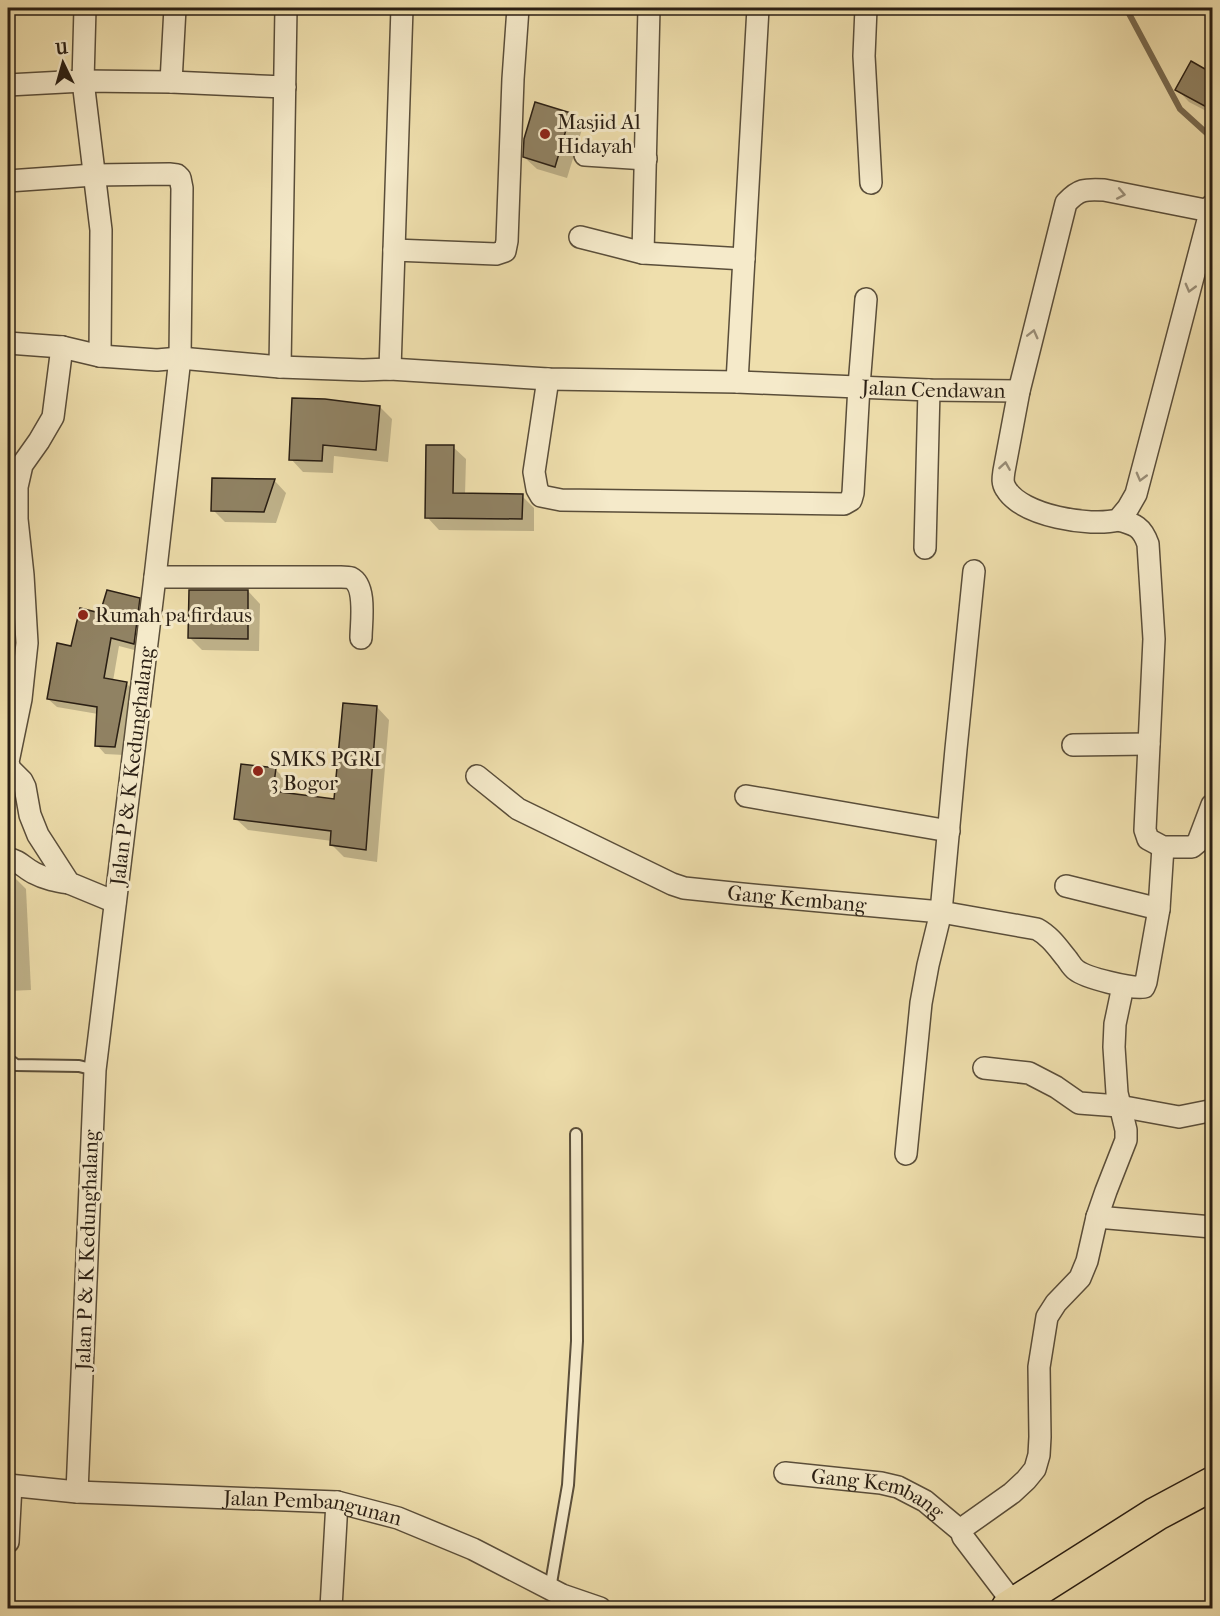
<svg xmlns="http://www.w3.org/2000/svg" width="1220" height="1616" font-family="'IM FELL French Canon',serif">
	<rect width="100%" height="100%" fill="#efdfad"/>
	<filter id="stains"><feTurbulence type="fractalNoise" baseFrequency=".00333" numOctaves="4"/><feColorMatrix values="0 0 0 0 .2 0 0 0 0 .09 0 0 0 0 .02 0 0 0 .5 -.17"/></filter>
	<radialGradient id="worn" r=".72"><stop offset=".6" stop-color="#630" stop-opacity="0"/><stop offset="1" stop-color="#630" stop-opacity=".3"/></radialGradient>
	<!-- shadow -->
	<g fill="#0003">
		<path d="M1191,63L1212,75V114L1189,102L1177,89Z"/>
		<path d="M570,114L583,126L567,178L537,169L524,157Z"/>
		<path d="M380,407L392,419L388,462L334,456L333,473L303,472L291,459Z"/>
		<path d="M453,447L466,459L465,495L522,496L534,508V531L439,530L427,517Z"/>
		<path d="M274,480L286,493L276,523L225,522L213,510Z"/>
		<path d="M8,531L9,533L8,569Z"/>
		<path d="M8,591H10L19,599L22,652L14,678H8Z"/>
		<path d="M248,591L260,604L259,651L202,650L189,637Z"/>
		<path d="M139,599L148,608L142,652L119,646L113,681L126,683L135,692L124,755L105,754L97,745L98,714L57,707L48,699L72,648L102,615Z"/>
		<path d="M377,707L389,720L377,862L344,857L332,845V841L248,830L235,818L275,769L288,782L286,794L336,801Z"/>
		<path d="M8,874L13,876L26,889L31,990L8,991Z"/>
	</g>
	<g fill="none" stroke-linecap="round" stroke-linejoin="round">
		<!-- stream -->
		<path stroke="#786a50" stroke-width="6" d="M1126,8L1180,109L1212,138"/>
	</g>
	<!-- building -->
	<g fill="#908263" stroke="#291e13" stroke-width="1.5">
		<path d="M1191,61L1212,73V110L1175,90Z"/>
		<path d="M535,102L571,113L555,167L523,157L524,139Z"/>
		<path d="M292,398L325,399L380,406L376,450L323,445L322,461L289,460Z"/>
		<path d="M426,445H454L453,493L523,494L522,519L425,518Z"/>
		<path d="M212,478L275,479L264,512L211,511Z"/>
		<path d="M107,590L140,598L134,644L111,638L104,678L127,682L115,747L95,746L97,707L47,699L57,643L71,646L80,608L100,613Z"/>
		<path d="M189,590H248V639L188,638Z"/>
		<path d="M8,595H11L13,625L8,624Z"/>
		<path d="M343,703L377,706L366,850L330,845L331,831L234,819L241,764L276,768L273,791L334,799Z"/>
	</g>
	<g fill="none" stroke-linecap="round" stroke-linejoin="round">
		<defs>
			<g id="lane">
				<path d="M8,1059L16,1065L79,1066L95,1070"/>
				<path d="M550,1589L568,1485L577,1341L576,1134"/>
			</g>
			<g id="street">
				<path d="M85,8L83,81L101,230L100,356"/>
				<path d="M866,8L864,56L871,183"/>
				<path d="M171,82L175,8"/>
				<path d="M8,85L83,81L171,82L285,87"/>
				<path d="M585,155L646,159"/>
				<path d="M8,181L94,175L169,174L177,175L180,178L182,188L180,358L155,577L95,1070L77,1492"/>
				<path d="M1210,211L1104,190C1085,189 1079,189 1066,203L1019,391L1004,471C1003,478 1002,483 1006,489C1022,516 1090,527 1118,520L1128,508L1136,494L1212,205"/>
				<path d="M580,237L643,253L744,259"/>
				<path d="M394,250L402,8"/>
				<path d="M643,253L649,8"/>
				<path id="s1" d="M8,343L62,347L100,356L157,360L180,358L280,367L363,370L390,369L548,379L737,382L929,390L1019,391"/>
				<path d="M62,347L53,417L39,441L22,465L17,487V519L23,575L27,643L21,699L8,762L10,769L22,781L25,787L30,815L38,835L69,883L115,902"/>
				<path d="M280,367L286,8"/>
				<path d="M390,369L394,250L496,254L505,251L507,241L513,79L518,8"/>
				<path d="M548,379L534,472L537,489L541,496L561,500L844,504L851,500L853,493L859,386L866,299"/>
				<path d="M737,382L758,8"/>
				<path d="M1118,520C1135,524 1142,527 1148,544L1154,639L1145,830L1148,839L1163,847H1192L1198,842L1212,805"/>
				<path d="M925,548L929,390"/>
				<path d="M155,577H341C344,577 348,577 351,578C367,586 361,623 361,638"/>
				<path d="M1073,745L1149,744"/>
				<path id="s2" d="M477,776L518,809L672,884L684,888L742,894L941,912L1037,929C1050,936 1058,948 1067,959C1070,963 1072,967 1076,970C1086,978 1131,989 1144,987L1146,982L1159,909L1163,847"/>
				<path d="M746,796L949,831"/>
				<path d="M8,859C19,860 24,868 34,873C45,879 57,881 69,883"/>
				<path d="M1066,886L1159,909"/>
				<path d="M984,1068L1029,1073L1056,1087L1079,1103L1119,1106L1179,1117L1209,1111"/>
				<path d="M906,1154L921,1003L928,965L941,912L956,749L974,571"/>
				<path d="M1097,1217L1212,1227"/>
				<path id="s3" d="M785,1473L881,1483L898,1487L925,1501L961,1531L963,1537L1014,1604"/>
				<path id="s4" d="M8,1485L77,1492L337,1502L398,1518L473,1549L562,1595L600,1608"/>
				<path d="M961,1531L964,1527L1012,1493L1026,1480L1035,1469L1039,1455L1040,1437L1039,1367L1047,1317L1056,1303L1080,1278L1087,1261L1097,1217L1106,1191L1126,1140V1130L1117,1093L1114,1047L1115,1024L1123,986"/>
				<path d="M8,1542L11,1485"/>
				<path d="M331,1608L337,1502"/>
			</g>
			<path id="highway" d="M1008,1608L1156,1514L1212,1484"/>
		</defs>
		<!-- lane casing -->
		<use href="#lane" stroke="#5a4e3a" stroke-width="14"/>
		<!-- street casing -->
		<use href="#street" stroke="#5a4e3a" stroke-width="24"/>
		<!-- highway casing -->
		<use href="#highway" stroke="#291e13" stroke-width="36"/>
		<!-- lane -->
		<use href="#lane" stroke="#f5eaca" stroke-width="10"/>
		<!-- street -->
		<use href="#street" stroke="#f5eaca" stroke-width="21"/>
		<!-- highway -->
		<use href="#highway" stroke="#efdfad" stroke-width="33"/>
	</g>
	<!-- one-way arrows -->
	<defs><path id="oneway-chevron" d="M-2-3.5L2.5 0L-2 3.5" fill="none" stroke-width="1.6" stroke-linecap="round" stroke-linejoin="round" transform="scale(1.5)"/></defs>
	<g stroke="#998e78">
		<use href="#oneway-chevron" transform="translate(1121 194) rotate(11)"/>
		<use href="#oneway-chevron" transform="translate(1190 288) rotate(105)"/>
		<use href="#oneway-chevron" transform="translate(1033 334) rotate(-76)"/>
		<use href="#oneway-chevron" transform="translate(1005 466) rotate(-81)"/>
		<use href="#oneway-chevron" transform="translate(1141 477) rotate(105)"/>
	</g>
	<!-- markers -->
	<g fill="#8f2418" stroke="#f5eaca" stroke-width="2">
		<circle cx="545" cy="134" r="6"/>
		<circle cx="83" cy="615" r="6"/>
		<circle cx="258" cy="771" r="6"/>
	</g>
	<g text-anchor="middle" dominant-baseline="central" stroke-width="6" stroke-linejoin="round" paint-order="stroke">
		<!-- poi labels -->
		<g font-size="21" fill="#291e13" stroke="#f5eaca" text-anchor="start">
			<text x="557" y="122">Masjid Al<tspan x="557" dy="24">Hidayah</tspan></text>
			<text x="95" y="615">Rumah pa firdaus</text>
			<text x="270" y="759">SMKS PGRI<tspan x="270" dy="24">3 Bogor</tspan></text>
		</g>
		<!-- street labels -->
		<g font-size="21" fill="#291e13" stroke="#f5eaca">
			<text stroke="none"><textPath href="#s1" startOffset="928">Jalan Cendawan</textPath></text>
			<text transform="translate(132 766) rotate(-83)">Jalan P &amp; K Kedunghalang</text>
			<text stroke="none"><textPath href="#s2" startOffset="350">Gang Kembang</textPath></text>
			<text transform="translate(87 1250) rotate(-88)">Jalan P &amp; K Kedunghalang</text>
			<text stroke="none"><textPath href="#s3" startOffset="96">Gang Kembang</textPath></text>
			<text stroke="none"><textPath href="#s4" startOffset="306">Jalan Pembangunan</textPath></text>
		</g>
	</g>
	<!-- margin -->
	<rect width="1220" height="1616" fill="none" stroke="#efdfad" stroke-width="30"/>
	<rect x="9" y="9" width="1202" height="1598" fill="none" stroke="#291e13" stroke-width="3"/>
	<rect x="15" y="15" width="1190" height="1586" fill="none" stroke="#291e13" stroke-width="1.5"/>
	<!-- north arrow -->
	<g transform="translate(63 63) rotate(355)" stroke="#f5eaca" stroke-width="4.5" paint-order="stroke">
	<path d="M0-4.5L10 22L0 15L-10 22Z" fill="#291e13"/>
	<text y="-9" font-size="16" font-weight="bold" text-anchor="middle" fill="#291e13">U</text>
	</g>
	<rect width="100%" height="100%" filter="url(#stains)"/>
	<rect width="100%" height="100%" fill="url(#worn)"/>
</svg>
